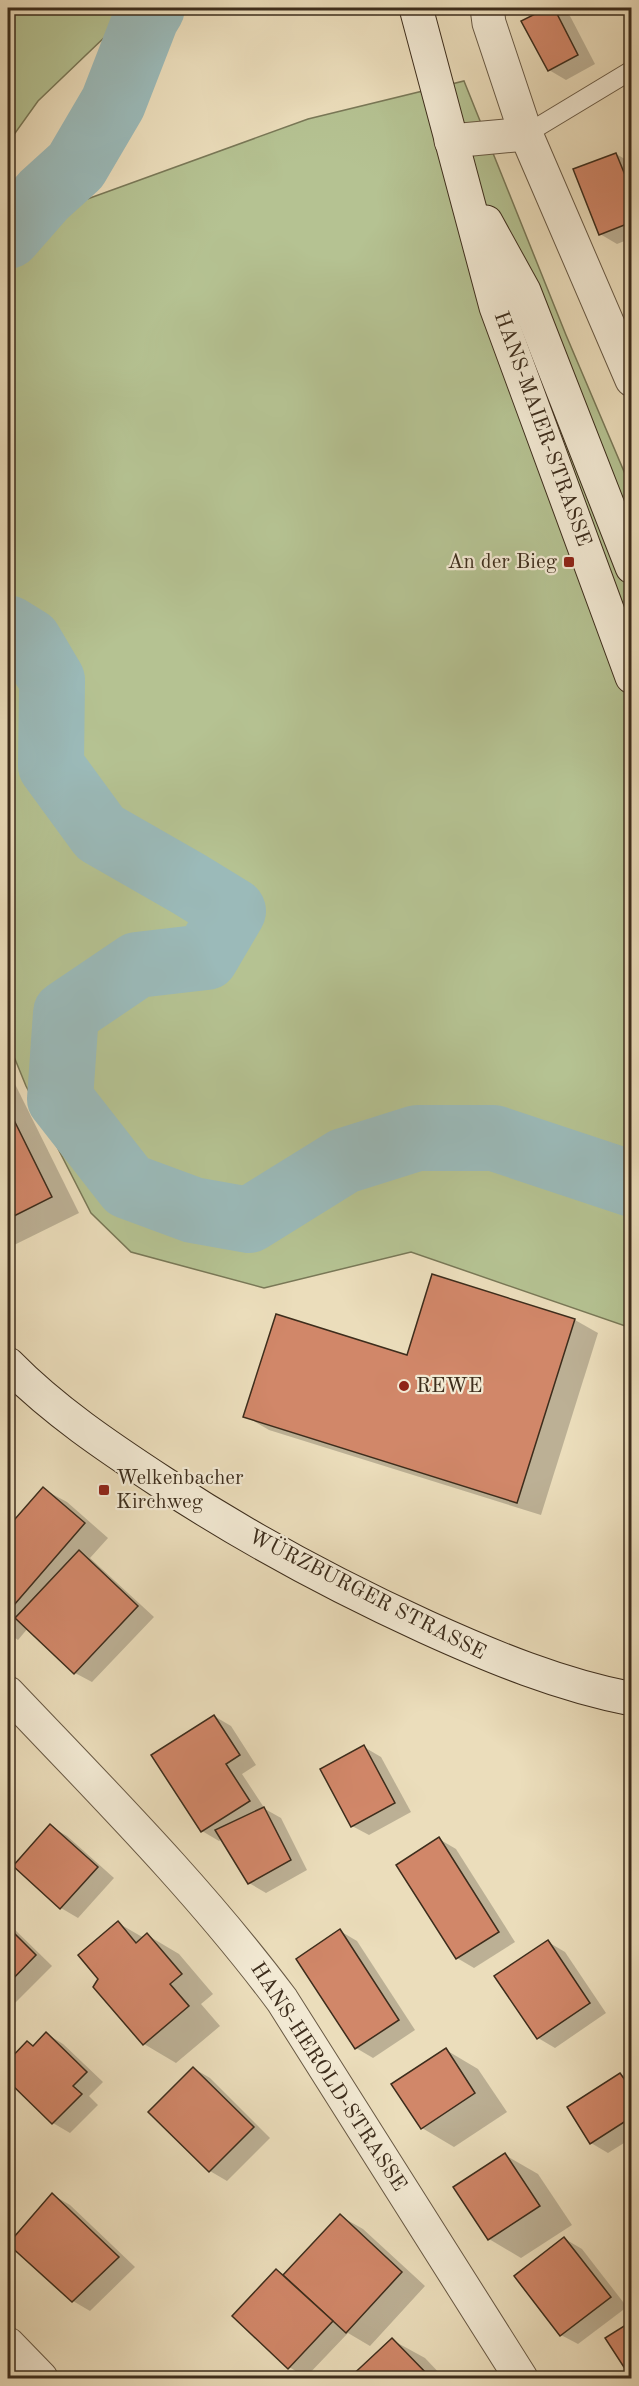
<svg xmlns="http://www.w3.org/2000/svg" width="639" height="2386" font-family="'Old Standard TT',serif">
	<rect width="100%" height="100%" fill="#ebddbb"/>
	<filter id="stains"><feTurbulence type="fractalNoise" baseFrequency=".00333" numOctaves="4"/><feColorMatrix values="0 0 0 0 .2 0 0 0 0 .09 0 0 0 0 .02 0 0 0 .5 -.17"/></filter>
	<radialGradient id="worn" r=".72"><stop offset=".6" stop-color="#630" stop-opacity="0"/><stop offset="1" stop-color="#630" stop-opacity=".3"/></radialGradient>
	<!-- green -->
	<g fill="#b5c292" stroke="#797857" stroke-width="1.5">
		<path d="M8,8H135L38,101L8,143Z"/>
		<path d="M464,81L566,335L631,488V1328L411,1252L264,1288L131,1252L91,1213L26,1086L8,1042V225L79,202L308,119Z"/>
	</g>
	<!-- shadow -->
	<g fill="#0003">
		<path d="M551,8L570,16L595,64L566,80L549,70L523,22Z"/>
		<path d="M616,154L632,163V238L617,244L600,234Z"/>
		<path d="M8,1070L79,1213L8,1248Z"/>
		<path d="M575,1320L598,1333L541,1515L269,1430L245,1416L408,1357Z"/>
		<path d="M43,1489L67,1502L108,1538L90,1558L154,1617L92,1682L75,1673L28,1628L18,1640L8,1633V1530Z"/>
		<path d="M214,1716L231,1726L256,1765L242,1774L265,1809L281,1818L307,1870L266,1893L249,1883L222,1839L219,1841L202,1831L153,1756Z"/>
		<path d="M364,1747L381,1757L411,1812L369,1835L352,1826Z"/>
		<path d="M50,1826L67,1836L114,1878L78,1918L61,1908L15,1866Z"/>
		<path d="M439,1839L456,1849L515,1942L474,1968L457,1958Z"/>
		<path d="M8,1923L52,1966L8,2010Z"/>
		<path d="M118,1923L144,1938L147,1935L179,1954L213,1994L201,2004L220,2026L176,2063L144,2044L100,1979Z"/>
		<path d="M340,1931L357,1941L415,2030L373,2058L356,2048Z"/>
		<path d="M548,1942L565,1952L606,2013L555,2048L538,2038Z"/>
		<path d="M47,2034L63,2044L103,2082L89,2096L98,2105L70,2133L53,2123L8,2079V2063L27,2043L34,2047Z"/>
		<path d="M446,2050L478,2069L507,2112L454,2147L422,2128Z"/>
		<path d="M193,2068L210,2078L270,2138L227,2181L210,2171L150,2112Z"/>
		<path d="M620,2074L632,2081V2138L608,2153L591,2143Z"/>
		<path d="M505,2155L538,2174L572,2225L521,2258L489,2239Z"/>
		<path d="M53,2195L70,2205L135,2267L90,2311L73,2301Z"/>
		<path d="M340,2216L363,2229L425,2286L370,2346L348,2333L306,2377L289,2367L276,2270L285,2275Z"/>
		<path d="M565,2239L582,2249L627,2307L578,2344L561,2335Z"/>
		<path d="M392,2340L425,2358L444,2378H352Z"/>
	</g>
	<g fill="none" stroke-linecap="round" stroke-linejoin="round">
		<!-- river -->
		<g stroke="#9bbab9" stroke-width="66">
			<path d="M8,236L44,195L76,166L113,103L146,18L152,8"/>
			<path d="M8,628L29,641L52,680L51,766L100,833L189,884L233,911L206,957L137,965L66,1013L60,1099L128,1186L193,1210L249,1220L344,1161L417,1138H494L632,1184"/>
		</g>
	</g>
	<!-- building -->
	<g fill="#d18769" stroke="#3d2d1c" stroke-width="1.5">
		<path d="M547,8H554L578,55L548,71L521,21Z"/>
		<path d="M616,153L632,192V222L599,235L573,169Z"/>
		<path d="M8,1108L52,1197L8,1219Z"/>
		<path d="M432,1274L575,1319L517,1503L243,1417L276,1314L407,1355Z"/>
		<path d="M43,1487L85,1523L8,1612V1527Z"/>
		<path d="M79,1550L138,1606L74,1674L15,1618Z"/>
		<path d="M214,1715L240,1755L226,1764L250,1801L201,1832L151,1755Z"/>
		<path d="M364,1745L395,1803L351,1827L320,1769Z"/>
		<path d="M264,1807L291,1860L248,1884L215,1830Z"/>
		<path d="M50,1824L98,1867L60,1909L13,1866Z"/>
		<path d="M439,1837L499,1932L456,1959L396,1865Z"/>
		<path d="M118,1921L136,1943L147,1933L182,1974L170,1984L189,2006L143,2045L93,1987L98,1979L78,1955Z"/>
		<path d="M8,1927L36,1955L8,1984Z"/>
		<path d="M340,1929L399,2020L355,2049L296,1959Z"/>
		<path d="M548,1940L590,2003L537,2039L494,1976Z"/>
		<path d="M46,2032L87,2072L73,2086L82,2094L52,2124L8,2081V2061L27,2041L33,2046Z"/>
		<path d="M446,2048L475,2093L421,2129L391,2084Z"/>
		<path d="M193,2067L254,2127L209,2172L148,2112Z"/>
		<path d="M620,2073L632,2090V2117L590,2144L567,2107Z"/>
		<path d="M505,2153L540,2206L488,2240L453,2187Z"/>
		<path d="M52,2193L119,2257L72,2302L8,2244Z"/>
		<path d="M340,2214L402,2272L346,2333L283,2275Z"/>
		<path d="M564,2237L611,2297L560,2336L514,2276Z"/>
		<path d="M276,2269L333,2321L288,2369L232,2316Z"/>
		<path d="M632,2321V2378H631L605,2338Z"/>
		<path d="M392,2338L431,2378H349L361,2367Z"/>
	</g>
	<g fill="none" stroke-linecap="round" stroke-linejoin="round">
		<defs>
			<path id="lane" d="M526,134L632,70"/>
			<g id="street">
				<path d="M487,8L489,23L526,134L632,380"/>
				<path d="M451,141L526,134"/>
				<path d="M8,1693C102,1792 199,1889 282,2000L521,2378"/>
				<path d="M8,2344L41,2378"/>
			</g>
			<g id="secondary">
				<path d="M416,8L496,307L632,677"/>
				<path d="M486,222L524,291L632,567"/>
				<path d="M8,1364C53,1410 108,1447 163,1483C247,1538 334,1585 426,1627C492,1657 560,1685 632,1699"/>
			</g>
		</defs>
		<!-- lane casing -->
		<use href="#lane" stroke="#685944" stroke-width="20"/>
		<!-- street casing -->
		<use href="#street" stroke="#685944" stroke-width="35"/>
		<!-- secondary casing -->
		<use href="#secondary" stroke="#3d2d1c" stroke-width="35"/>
		<!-- lane -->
		<use href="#lane" stroke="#f2e9d3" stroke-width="18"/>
		<!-- street -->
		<use href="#street" stroke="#f2e9d3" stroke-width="33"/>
		<!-- secondary -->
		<use href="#secondary" stroke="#f2e9d3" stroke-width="33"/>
	</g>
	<!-- markers -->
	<g fill="#8f2418" stroke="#f2e9d3" stroke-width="2">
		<rect x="563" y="556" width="12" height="12" rx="3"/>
		<circle cx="404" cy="1386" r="6"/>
		<rect x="98" y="1484" width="12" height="12" rx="3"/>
	</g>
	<g text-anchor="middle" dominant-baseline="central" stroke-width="4.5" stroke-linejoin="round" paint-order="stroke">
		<!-- street labels -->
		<g font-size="21" fill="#3d2d1c" stroke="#f2e9d3">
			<text transform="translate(542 429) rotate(70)">HANS-MAIER-STRASSE</text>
			<text transform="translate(367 1595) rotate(27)">WÜRZBURGER STRASSE</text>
			<text transform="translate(328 2077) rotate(57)">HANS-HEROLD-STRASSE</text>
		</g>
		<!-- poi labels -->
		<g font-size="21" fill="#3d2d1c" stroke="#f2e9d3" text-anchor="start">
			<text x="557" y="562" text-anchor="end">An der Bieg</text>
			<text x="416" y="1386">REWE</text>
			<text x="116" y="1478">Welkenbacher<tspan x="116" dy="24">Kirchweg</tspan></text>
		</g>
	</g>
	<!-- margin -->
	<rect width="639" height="2386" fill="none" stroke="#ebddbb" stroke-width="30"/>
	<rect x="9" y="9" width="621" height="2368" fill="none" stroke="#3d2d1c" stroke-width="3"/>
	<rect x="15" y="15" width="609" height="2356" fill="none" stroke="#3d2d1c" stroke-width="1.5"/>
	<rect width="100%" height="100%" filter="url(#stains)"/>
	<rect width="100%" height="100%" fill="url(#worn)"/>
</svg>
